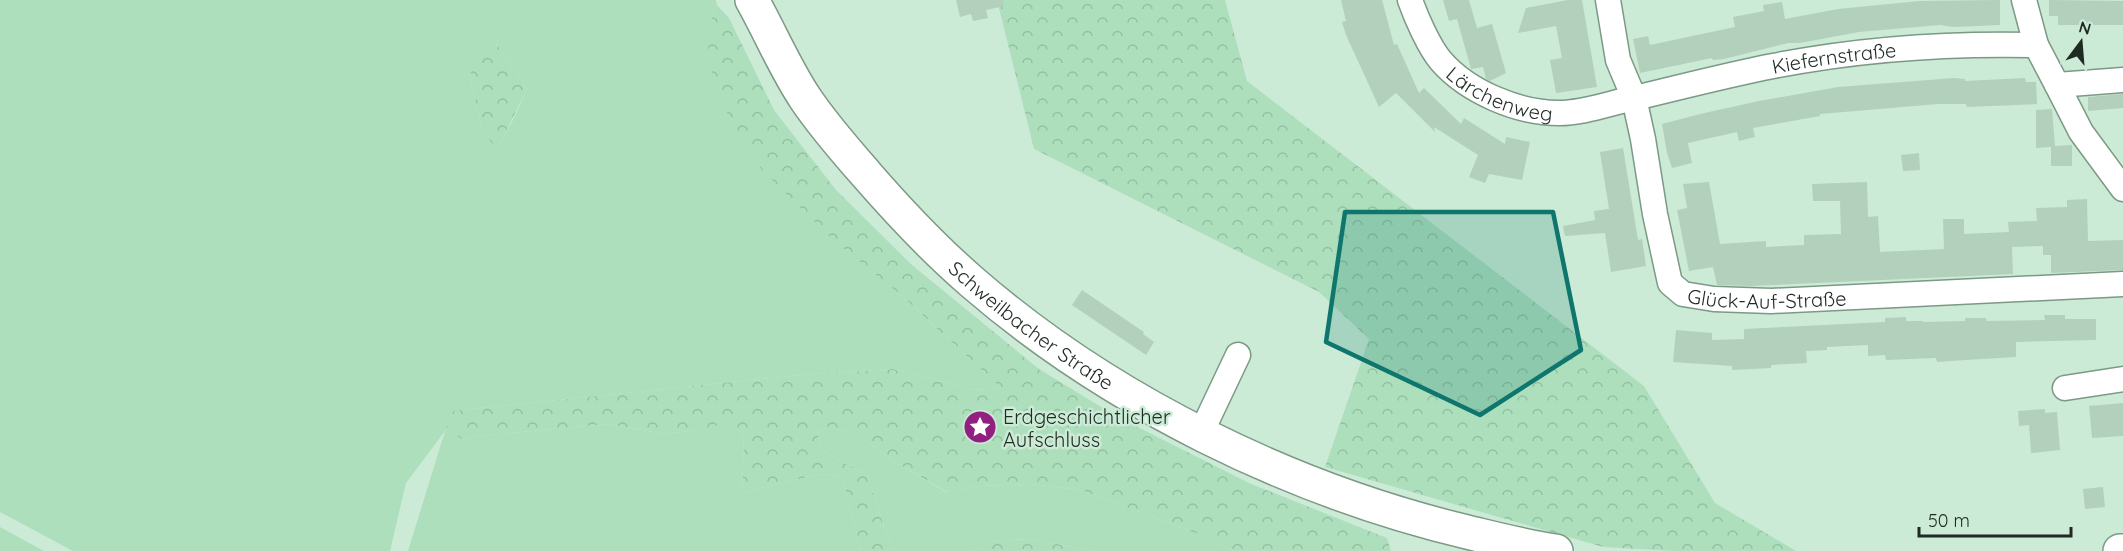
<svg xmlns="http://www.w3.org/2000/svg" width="2123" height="551" font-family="Quicksand,sans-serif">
	<defs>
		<pattern id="forest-crowns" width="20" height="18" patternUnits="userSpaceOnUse" patternTransform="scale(1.5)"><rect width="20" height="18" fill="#addfbd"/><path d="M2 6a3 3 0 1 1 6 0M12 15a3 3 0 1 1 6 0" fill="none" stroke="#94c0a2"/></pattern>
	</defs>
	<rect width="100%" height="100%" fill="#ccebd6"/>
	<!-- grass -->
	<g fill="#addfbd" fill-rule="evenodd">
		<path d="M0,0H716L717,5L709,26L901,295L1001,388L975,390L893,369L801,375L453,411L447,429L462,439L480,436L607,424L665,434L699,430L731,421L744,437L742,493L819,474L842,476L861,551H408L445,431L406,483L390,551H73L0,512ZM494,40L527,89L514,118L497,149L482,130L470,76Z"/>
		<path d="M830,426L862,438L895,462L946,492L979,486L1030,484L1081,490L1203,536L1234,551H1093L1031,539L985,541L975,551H892L867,475L822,451L817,433Z"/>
		<path d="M0,527L44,551H0Z"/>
	</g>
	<!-- forest -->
	<g fill="url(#forest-crowns)">
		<path d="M997,0H1225L1247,81L1644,386L1715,503L1796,551H1672L1603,547L1325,467L1369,339L1319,292L1034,149Z"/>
		<path d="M717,5L729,18L774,110L836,190L912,265L1039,369L1116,416L1249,483L1387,538L1391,551H1234L1203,536L1081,490L1030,484L979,486L947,492L895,462L862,438L830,426L817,433L822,451L867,475L892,551H861L842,476L819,474L742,493L744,437L731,422L699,430L665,434L607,424L480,436L462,439L446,429L453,411L801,375L893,369L975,390L1001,388L901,295L832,239L761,169L730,120L708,62L709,26Z"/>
		<path d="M494,40L527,89L497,150L482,130L470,76L477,50Z"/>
		<path d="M1031,539L1093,551H975L984,541Z"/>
	</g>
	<!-- building -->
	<g fill="#b2d0bb">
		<path d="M956,0H1003L1004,6L986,10L988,18L973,21L971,14L960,17Z"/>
		<path d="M1341,0H1382L1394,45L1397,44L1419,93L1424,88L1461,124L1464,118L1505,144L1506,137L1530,142L1522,180L1489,174L1485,183L1469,177L1478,155L1434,127L1435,132L1396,93L1379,107L1346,35L1342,22L1346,21Z"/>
		<path d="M1443,0H1469L1477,28L1492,24L1506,73L1490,81L1486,79L1483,67L1471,69L1457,19L1449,21Z"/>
		<path d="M1568,0H1582L1597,87L1556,93L1550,60L1562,58L1556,26L1518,33L1526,8Z"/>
		<path d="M2000,0V25L1953,27L1940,25L1859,32L1800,43H1788L1724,59L1713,60L1712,58L1640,73L1633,39L1648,36L1650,45L1735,27L1733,17L1764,11L1763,5L1782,2L1785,19L1838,9L1920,1Z"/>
		<path d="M2049,0L2123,1V25H2058V16H2049Z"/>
		<path d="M1954,78L1965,79V81L2025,78L2026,82H2036L2037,104L1967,107L1966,104H1938L1820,114V116L1753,128L1755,137L1739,141L1737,132L1688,143L1692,163L1672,168L1667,153L1662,124L1700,114L1759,101L1838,87Z"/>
		<path d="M2123,94V108L2088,111V97Z"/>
		<path d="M2052,109L2055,146L2072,145V166H2051V147L2036,148V110Z"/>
		<path d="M1623,148L1638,240L1642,239L1646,266L1611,272L1605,233L1565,236L1563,226L1595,220L1594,211L1609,209L1600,152Z"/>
		<path d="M1919,153L1920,170L1903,171L1901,155Z"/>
		<path d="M1709,182L1720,244L1766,241V247L1804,245V235L1841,234L1840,201H1813L1812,184L1867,182L1868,217L1878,216L1880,252L1944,249L1943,219H1964V234L2009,232L2008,222L2037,221L2036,208L2067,207V200L2087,199L2088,241L2123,240V270L2051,273V255H2043V246L2012,247L2013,274L1751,286L1717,285L1713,267L1689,271L1677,210L1687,208L1683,184Z"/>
		<path d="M1082,290L1144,332L1143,334L1154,342L1146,355L1072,305Z"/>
		<path d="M2044,315H2065V319H2096V340L2016,342V357L1966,360L1937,362L1936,358L1886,360L1885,355L1868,356V345L1827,347V350L1806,351L1807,363L1771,365V368L1732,370V366L1673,362L1676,330L1712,333V340L1744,339V329L1885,322V318L1906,317V321H1923V322L1965,321V318H1986V321L2045,320Z"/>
		<path d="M2123,403V436L2092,438L2089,406Z"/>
		<path d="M2045,409V413L2057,412L2060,450L2031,453L2029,425L2019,426L2018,411Z"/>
		<path d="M2103,487L2105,507L2085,509L2083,489Z"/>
	</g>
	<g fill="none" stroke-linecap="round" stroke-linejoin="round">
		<defs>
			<g id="street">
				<path id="s1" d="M1410,0C1416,17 1429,47 1441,61C1468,92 1518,113 1559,113C1584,113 1610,103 1635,98C1681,87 1727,75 1773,66C1859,49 1948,43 2036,45"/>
				<path id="s2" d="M1608,0L1618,60L1634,98L1643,139L1655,214L1670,283L1683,294L1714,299L1771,301L2123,284"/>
				<path d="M2024,0L2036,45L2057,85L2081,132L2123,189"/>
				<path d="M2057,85L2123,80"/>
				<path d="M2065,388L2123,379"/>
				<path d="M1201,433L1238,355"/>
			</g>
			<g id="secondary">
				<path id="s3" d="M752,0C770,32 785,68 805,98C823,125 845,150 866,174C899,212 934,249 972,282C1109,401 1291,490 1467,532C1496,539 1526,547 1556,551"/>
				<path d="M2120,551H2123"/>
			</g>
		</defs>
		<!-- street casing -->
		<use href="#street" stroke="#7c9985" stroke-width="27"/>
		<!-- secondary casing -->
		<use href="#secondary" stroke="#7c9985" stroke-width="36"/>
		<!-- street -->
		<use href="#street" stroke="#fff" stroke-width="24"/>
		<!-- secondary -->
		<use href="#secondary" stroke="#fff" stroke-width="33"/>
	</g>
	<!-- marked area -->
	<path fill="#0f766e" fill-opacity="0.2" stroke="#0f766e" stroke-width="4.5" stroke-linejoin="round" d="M1345,212H1553L1581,350L1480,415L1326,342Z"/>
	<!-- icons -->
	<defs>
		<symbol id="sight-disc" viewBox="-11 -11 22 22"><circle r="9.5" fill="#912080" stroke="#ccebd6"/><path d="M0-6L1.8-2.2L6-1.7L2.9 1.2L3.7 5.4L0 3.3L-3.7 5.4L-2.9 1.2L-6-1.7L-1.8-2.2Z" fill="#fff"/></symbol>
	</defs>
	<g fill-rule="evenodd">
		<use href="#sight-disc" x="961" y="408" width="38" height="38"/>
	</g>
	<g text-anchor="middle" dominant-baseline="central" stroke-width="5" stroke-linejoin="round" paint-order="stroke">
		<!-- street labels -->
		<g font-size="20" fill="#1e2a22" stroke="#ccebd6">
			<text stroke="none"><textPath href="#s1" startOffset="482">Kiefernstraße</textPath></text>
			<text stroke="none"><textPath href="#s1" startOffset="138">Lärchenweg</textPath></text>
			<text stroke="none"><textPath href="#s2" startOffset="392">Glück-Auf-Straße</textPath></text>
			<text stroke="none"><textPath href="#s3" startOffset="434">Schweilbacher Straße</textPath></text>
		</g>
		<!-- poi labels -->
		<g font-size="20" fill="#1e2a22" stroke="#ccebd6" text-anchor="start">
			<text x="1003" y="416">Erdgeschichtlicher<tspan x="1003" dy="23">Aufschluss</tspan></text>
		</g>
	</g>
	<!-- north arrow -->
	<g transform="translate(2081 42) rotate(16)" stroke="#ccebd6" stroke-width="4.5" paint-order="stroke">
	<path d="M0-4.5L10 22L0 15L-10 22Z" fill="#1e2a22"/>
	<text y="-9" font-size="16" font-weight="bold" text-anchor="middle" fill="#1e2a22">N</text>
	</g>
	<!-- scale -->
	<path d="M1919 527v9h152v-9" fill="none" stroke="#1e2a22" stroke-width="3"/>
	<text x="1928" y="527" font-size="18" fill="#1e2a22" stroke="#ccebd6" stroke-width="4.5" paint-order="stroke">50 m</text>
</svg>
